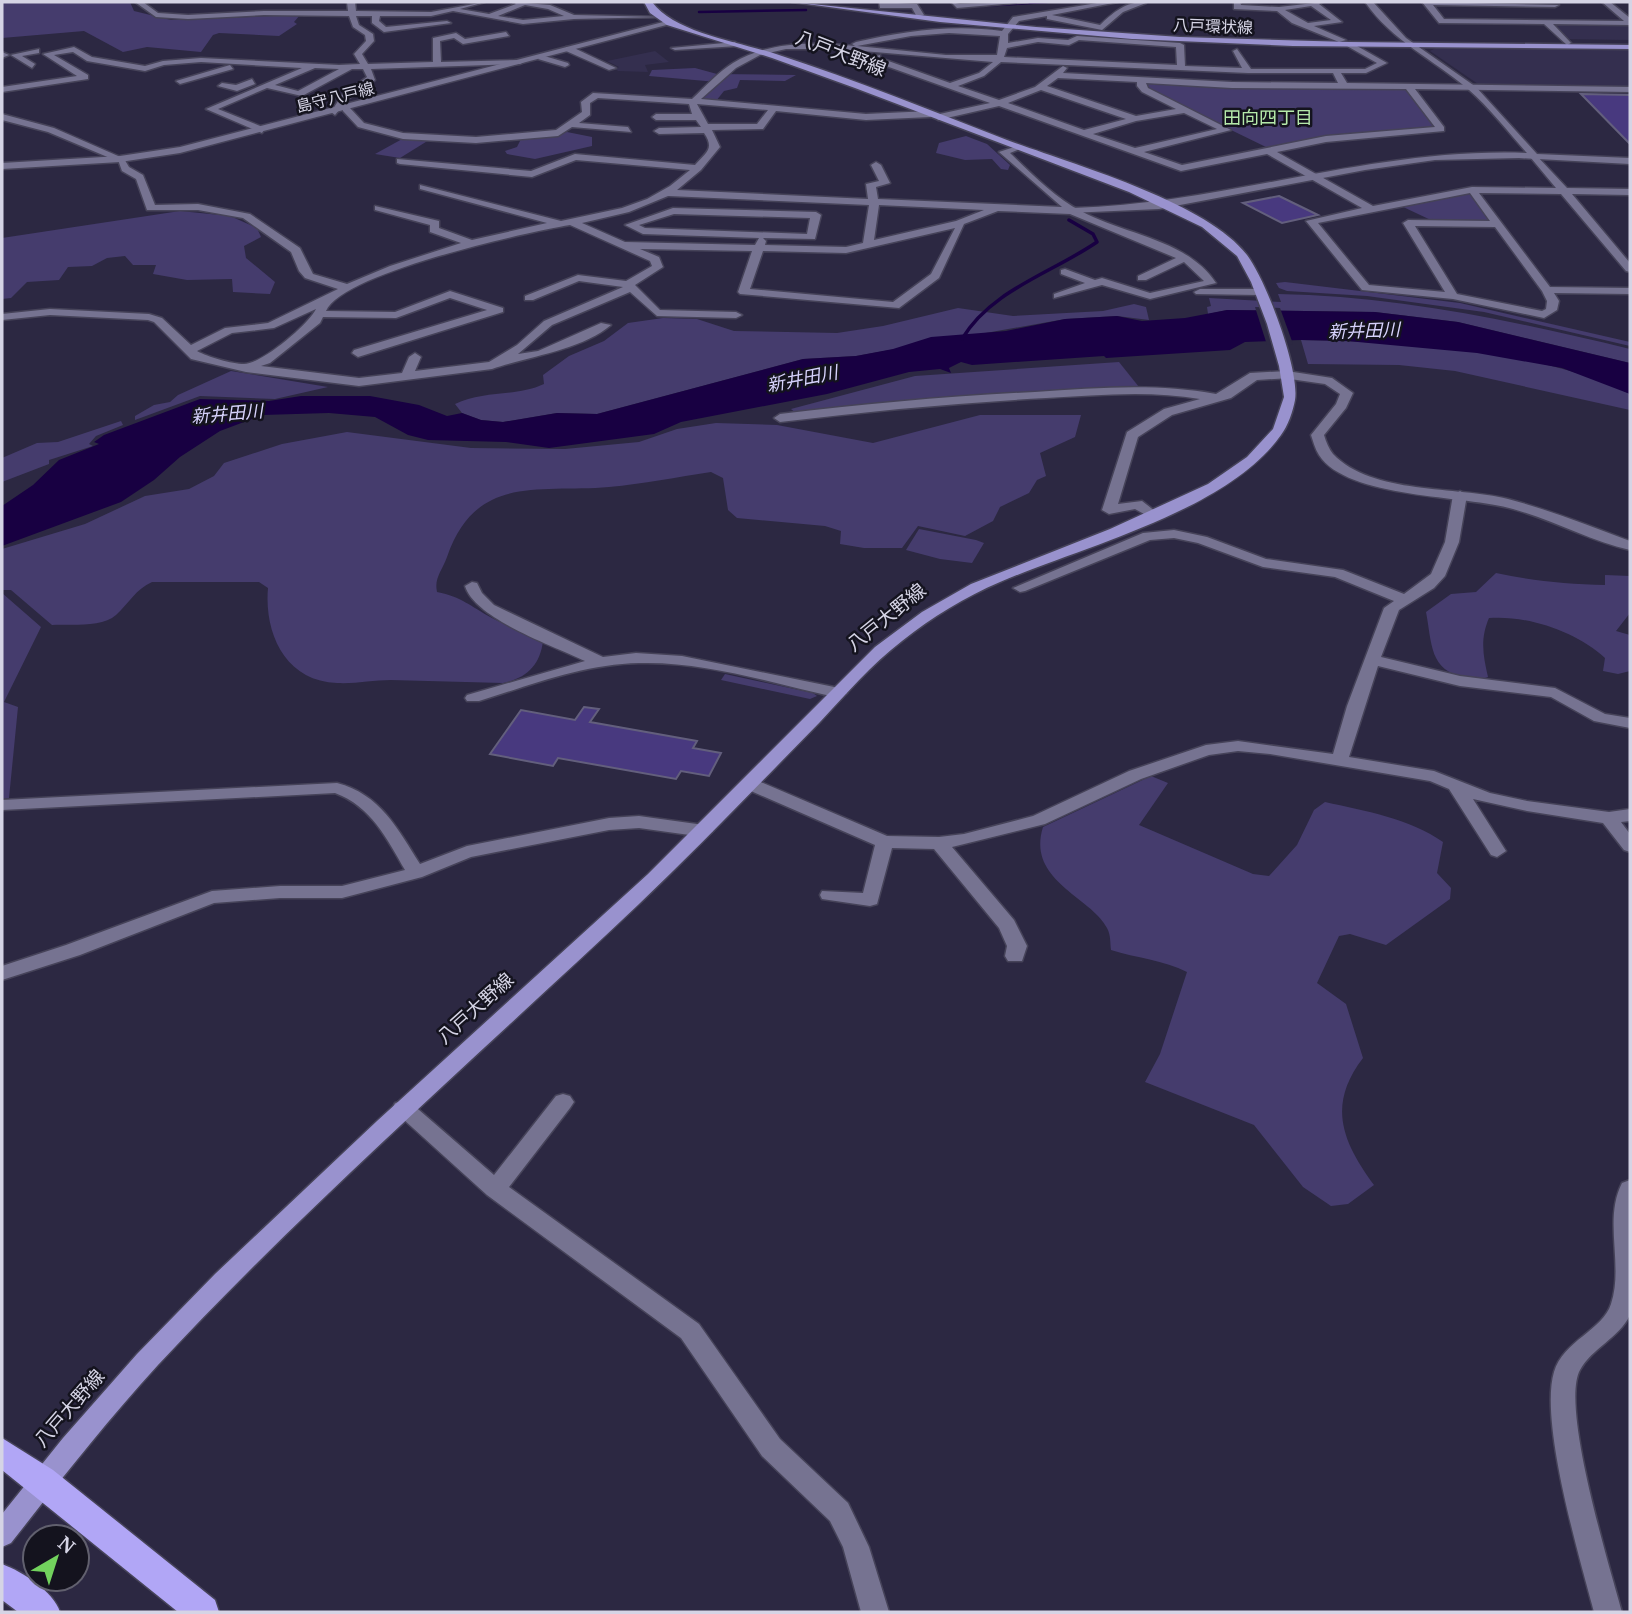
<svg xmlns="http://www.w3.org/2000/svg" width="1632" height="1614" font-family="'Noto Serif','Noto Sans JP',serif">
	<rect width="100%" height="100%" fill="#2c2842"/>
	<!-- built -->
	<g fill="#342f4f">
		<path d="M1551,24H1630V40L1566,39Z"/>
		<path d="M1438,47L1630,49V88L1481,86L1430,51Z"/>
		<path d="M655,51L669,62L645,65L648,72L618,71L616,69L619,67L607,61Z"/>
	</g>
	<!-- green -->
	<g fill="#453c6d">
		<path d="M2,2H130L134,11L171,20L300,15L294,22L297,24L279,36L219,33L213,35L201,52L147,47L123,52L84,31L2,38Z"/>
		<path d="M695,68L717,74L796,75L785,81L740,80L737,88L724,91L716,101L700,100L717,82L649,76L652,70Z"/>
		<path d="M1145,83L1406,89L1434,127L1343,135L1268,148L1153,92Z"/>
		<path d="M567,132L592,137V146L535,159L507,154L505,151L517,147L521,139Z"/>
		<path d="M966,136L987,144L1010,165L1008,170L1001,169L992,159L965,160L936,153L939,143Z"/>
		<path d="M404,138L429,140L400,158L375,154Z"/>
		<path d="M1464,192L1471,194L1491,220L1435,222L1399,205Z"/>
		<path d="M180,211L230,216L257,228L261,237L244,246L246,258L275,282L270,294L233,292L232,279L187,280L153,274L156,265H133L125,256L107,258L92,266L68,267L59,280L27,282L11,298L2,299V238Z"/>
		<path d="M1285,282L1460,303L1630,342V346L1484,312L1367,296L1287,291L1279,288L1276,283Z"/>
		<path d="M1278,294C1398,296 1514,321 1630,349V363L1458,322L1375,312L1227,310L1208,314L1207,307L1211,306L1209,298L1281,302Z"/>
		<path d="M1134,304L1146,307L1149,320L1117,316L1065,319L856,356L803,359L597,414L557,413L503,422L481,420L462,413L455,404C483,390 516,397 544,384L543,375L569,356L604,341L628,323L663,318L697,319L734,331L837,333L883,326L958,308L1013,316L1103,311Z"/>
		<path d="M1301,340C1401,342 1541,349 1630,394V410L1455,371L1399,365L1308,364Z"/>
		<path d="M1119,362L1139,387L798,415L791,409L915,376Z"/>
		<path d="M231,371L328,387L275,399L200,396L135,420V416L154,405L170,402L178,395Z"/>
		<path d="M980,415H1081L1075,437L1040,453L1046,476L1037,480L1029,493L1000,507L993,521L965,536L918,526L902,548H864L840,544L841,531L825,526L737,518L728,510L723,478L711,472C677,477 643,484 609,487C540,493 476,473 447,557C442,571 434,578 437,592C462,597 470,606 492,618C509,627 527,631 543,641C540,665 527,678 503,683C466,682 428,681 391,680C373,680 355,684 337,683C285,681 264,633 268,588L259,582H152C136,589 129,603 116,615C102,628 70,624 52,625L11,590H2V549L85,524L145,496L189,489L214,476L224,463L282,444L347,432L471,448L565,449L639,442L677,429L716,423L777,425L873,443Z"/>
		<path d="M121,421L123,425L96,436L89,444L93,446L49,460V464L2,482V458L37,443L58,442Z"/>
		<path d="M919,529L976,540L984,543L972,563L940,559L906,550Z"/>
		<path d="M1496,573C1533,581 1567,584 1605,585V575L1630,576V613L1616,631L1630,635V671L1618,674L1603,671L1605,658C1577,632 1528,615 1489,618C1480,639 1483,655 1488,677C1480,680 1474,678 1465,677C1429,671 1432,643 1426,612L1451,594L1476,592Z"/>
		<path d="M2,593L41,627L4,702L18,707L9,798L2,799Z"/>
		<path d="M725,674L813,693L817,696L810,699L721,680Z"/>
		<path d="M1151,776L1168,783L1139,825L1253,874L1269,876L1297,845L1314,810L1325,802C1365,811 1409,818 1443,842L1437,873L1451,888L1450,899L1386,945L1350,934L1339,936L1317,983L1346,1004L1363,1058C1327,1105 1342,1141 1374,1185L1348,1204L1331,1206L1303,1187L1254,1125L1145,1082L1160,1054L1187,972C1164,960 1136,958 1111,950C1110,943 1111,935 1107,928C1092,897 1026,881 1043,827Z"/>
	</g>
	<!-- water -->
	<path fill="#180042" d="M1227,310L1375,312L1458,322L1630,363V394L1562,368L1477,353L1347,341L1301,340L1245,342L1230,350L1106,358L1104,356L972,365L961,362L949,368L951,373L940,369L909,372L827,394L681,422L654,434L549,448L506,442L428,440L408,435L375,417L329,413L263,415L220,431L180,457L154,480L121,502L2,546V506L33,485L59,460L99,444L94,442L104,435L200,399L269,401L301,396H370L419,405L447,416L462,413L481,420L503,422L557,413L597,414L803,359L856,356L893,349L931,337L1006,331L1065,319L1117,316L1142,321L1185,318Z"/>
	<!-- pier -->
	<path fill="#2c2842" d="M1255,307L1280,308L1293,344L1267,345Z"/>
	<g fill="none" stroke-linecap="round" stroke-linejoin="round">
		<!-- stream-far1 -->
		<g stroke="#180042" stroke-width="2.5">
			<path d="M961,7L1047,2"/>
			<path d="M699,12L806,10"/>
		</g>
		<!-- stream -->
		<path stroke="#180042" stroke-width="3.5" d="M962,339C991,290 1052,273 1097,242L1093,234L1069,220"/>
	</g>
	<!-- building -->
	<g fill="#48397f" stroke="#635f7d" stroke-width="2">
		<path d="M1581,94L1630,95V144Z"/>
		<path d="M1279,196L1318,215L1282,223L1243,203Z"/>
		<path d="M584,707L599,709L590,722L697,741L693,748L721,753L709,776L681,771L676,779L558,758L553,766L490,754L521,710L575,720Z"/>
	</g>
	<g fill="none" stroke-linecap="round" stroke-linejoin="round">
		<defs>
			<g id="minor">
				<path d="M135,2H143L158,13L188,15L264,11H348L347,2H355L356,11L431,12L485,2L460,9L489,14L516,4L513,2L550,5L574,15L663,17L574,19L523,24L453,11L431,16H380L379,21L386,27L447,21L451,23L384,32L372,23V16H356L359,25L373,34L374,41L362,54L368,64L433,62V38L456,33L465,39L506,32L509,36L463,44L454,38L440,41L441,62L520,60L524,62L520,64L371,69L375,80L348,99L335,115L331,112L342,95L367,77L363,69H352L302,96L267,88L218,109L265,128L262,133L206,109L302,68L201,62L164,65L145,71L87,61L73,52L54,55L88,75V79L2,92V87L77,76L43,54L74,47L92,57L145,66L163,61L201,58L339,65L360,64L354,54L366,41L365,35L353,27L349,16L264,15L188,19L156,17ZM525,5L548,9L564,16L523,20L498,16ZM315,68L339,69L298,91L275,85Z"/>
				<path d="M879,2L917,4L924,15L917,17L912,8H880Z"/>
				<path d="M951,2L960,4L1028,2L957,8Z"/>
				<path d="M1103,2H1118L1052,15L1100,25C1113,13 1127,0 1146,3L1123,12L1102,30L1047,19V16L1019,21L1008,34V43L1038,38L1068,40L1077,36L1180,43L1184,45L1185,66L1242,68L1233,51L1237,49L1251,69H1365L1377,63L1347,46L1350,42L1387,63L1366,73H1341L1347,83L1630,87V92L1415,89L1444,127V131L1326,142L1277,152L1373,206L1472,187L1556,188L1531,158L1536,155L1567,188L1630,189V195L1572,194L1630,263V272L1626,271L1561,194L1479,193L1550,287L1630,288V294L1554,293L1559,301L1557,310L1544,318L1453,299L1362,290L1306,221L1362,208L1267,154L1181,171L999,106L938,120L935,115L990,103L872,61V57L880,55V58L950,83L979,73L993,62L839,49H786L760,55L736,68L701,99L866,114L930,111L934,114L930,117L866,120L776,111L763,129L712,130L720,147L701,170L677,190L868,199L866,184L879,181L871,165L876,162L881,165L890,183L876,187L878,199L1062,207L999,152L1020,145V149L1010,153C1031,173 1055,198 1081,211C1125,235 1187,239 1216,283L1150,299L1102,285L1054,298V294L1085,283L1061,274V270L1065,269L1095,280L1102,278L1150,293L1204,281L1184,262L1146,280H1138V276L1176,258L1070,214L998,211L964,224L939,278L899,308L740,294L738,292L752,251L640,249L659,257L663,267L635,285L660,310L736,312L742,315L736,318L657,316L630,292L552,325L518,354L538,351L601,323L611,325C582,350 526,357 492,369L359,386L246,372L191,359L154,322L148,320L50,315L2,320V314L50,309L149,314L162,318L191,345L225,328L268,323L338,289L305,278L299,271L291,252L243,218L198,210H147L136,179L122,171L117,157H123L129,167L143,175L155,205L198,204L250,214L300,248L313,274L347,284L390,266L461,243L430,232V225L375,210V206L439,221V228L472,240L547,223L420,189V185L561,221L622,208L647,199L670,186L690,170L576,160L532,177L400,164L397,163V159L531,171L575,154L695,165C706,152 715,149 704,133L659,134L654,131L659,128L701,127L696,120H656L652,117L656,114H692L689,104L598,98L590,103V115L579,123L628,127L631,132L572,127L558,136L476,143L403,139L358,127L343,111V107H349L364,123L403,133L476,137L556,130L582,112L581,102L593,93L692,99C705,87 718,72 733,63C769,41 814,42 855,46L852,44L856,42C904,31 953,24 1002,31L1013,17ZM949,33L1000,36L997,55H946L857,46L911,36ZM1079,40L1176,47L1177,65L1004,57L1007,48L1038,42L1069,45ZM1001,62L1248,73H1333L1338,83L1232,82L1063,73L1067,68L1063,66L1035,87L999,100L958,86L984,76ZM1058,78L1137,82V86L1142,92L1176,109L1136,116L1047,86ZM1146,83L1232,88L1406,89L1435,127L1326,136L1182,165L1144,152L1231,130L1148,88ZM1041,90L1126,119L1084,130L1008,103ZM697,104L768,110L757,124H708ZM1184,113L1217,129L1135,148L1093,134L1136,121ZM1470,193L1490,221L1408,220L1403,223L1445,292L1369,285L1318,223ZM668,196H669L869,205L863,243L846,247L765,245L766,241L763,238L815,239L821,215L816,212L673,208L625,225L643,234L759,238L755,245L625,242L582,223L629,212ZM879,205L984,210L956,221L874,240ZM674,214L810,218L807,234L645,228L639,225ZM570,225L650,261L652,266L626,281L578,275L525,296V300H533L579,281L623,287L544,321L517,345L489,362L415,371L421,357L415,353L409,357L402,373L359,378L261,366L270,363L320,323L323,317L396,318L450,298L487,310L354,350L352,353L358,357L503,312V308L450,291L395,312L326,311C342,273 527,232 570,225ZM1415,226L1495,227L1542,291L1547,301L1546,309L1542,311L1457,294ZM955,228L931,274L893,302L750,289L763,251L846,253ZM316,309C309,324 262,364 244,364C232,364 208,357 197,351L232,333L274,328Z"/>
				<path d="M1240,2L1241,5L1279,7L1323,2L1319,4L1342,22L1314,26L1346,40L1339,42L1292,23L1277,11L1234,9V2ZM1311,6L1331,20L1308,23L1285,10Z"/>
				<path d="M1422,2L1559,5L1555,7L1433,5L1444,19L1624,21L1602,2H1610L1630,18V25L1553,24L1571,43L1567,45L1544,24L1439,23Z"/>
				<path d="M735,42L738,46L675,50L671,48Z"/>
				<path d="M566,47H572L616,68L609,70L566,51Z"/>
				<path d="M39,49V53L22,56L35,64L32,68L11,55Z"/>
				<path d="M2,52L9,55L2,58Z"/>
				<path d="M541,55L568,63L569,65L565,67L538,59Z"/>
				<path d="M230,65L233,69L180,84L176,81Z"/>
				<path d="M252,79L255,84L237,91L218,86L222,83L236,85Z"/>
				<path d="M1200,289H1259L1265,292L1259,295L1196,294L1194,292Z"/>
				<path d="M1287,371L1291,372V378L1257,380L1231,398L1172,415L1138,437L1118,504L1142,501L1160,515L1153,519L1135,509L1109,514L1102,510L1127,432L1164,409L1200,399C1150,390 1097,395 1046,398C957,403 869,411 780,422L774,418L780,414C865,404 950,396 1035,392C1097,388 1156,383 1216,394L1250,373Z"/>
				<path d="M1460,491L1467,495L1459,542L1445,576L1434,588L1399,610L1381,657L1460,676L1555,688L1605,714L1630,718V728L1594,721L1551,697L1460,686L1378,666L1349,757L1434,771L1490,793L1527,801L1609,812L1630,809V821L1621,822L1630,834V852L1624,850L1603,823L1527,811L1473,799L1506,851L1497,857L1491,855L1449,789L1430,781L1270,754L1238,751L1209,755L1141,779L1045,824L952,847L1014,920L1027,946L1022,961H1008L1005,956L1007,946L999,928L934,849L892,848L877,904L870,906L822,899L820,895L822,891L863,893L875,845L744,788L741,784L750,779L756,780L887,836L939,837L964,834L1033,816L1129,771L1206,745L1238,741L1333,754L1347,706L1384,608L1394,601L1335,577L1263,567L1198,543L1174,538L1150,540L1025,591L1020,592L1013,588L1143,533L1174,530L1207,537L1266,559L1343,570L1404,594L1431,574L1445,542L1453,495Z"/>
				<path d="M472,582L477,583L482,593L494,605L603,657L636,653L682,656L839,688L847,693L839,698C773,684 707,661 639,663C584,664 531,685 479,701H467L465,698L467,695L585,661C554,646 475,619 465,586Z"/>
				<path d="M337,783C380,794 398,829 420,864L467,846L609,818L639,816L704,825L713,831L704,837L639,828L609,830L471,857L422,877L342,898H280L214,903L80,955L2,980V966L66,945L212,891L280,886H342L405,870C387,839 371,806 335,793L2,810V800Z"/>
				<path d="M563,1094L570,1096L574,1102L570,1108L509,1187L699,1324L780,1439L848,1503L869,1547L889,1612H861L843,1547L830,1521L762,1456L681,1338L487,1195L392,1109L395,1103L403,1101L411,1103L494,1175L556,1096Z"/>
				<path d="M1630,1180V1315C1619,1338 1592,1348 1580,1370C1560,1406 1610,1568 1622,1612H1594C1580,1559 1539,1422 1554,1372C1563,1341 1603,1330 1611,1304C1624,1265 1603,1220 1622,1183Z"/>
			</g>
			<g id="tertiary">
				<path d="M1365,2H1373L1406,38L1476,87L1537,154L1630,158V164L1519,158L1435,160L1365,170L1159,209L1069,213V209L1073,208C1226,204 1372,147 1527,153C1508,132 1490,108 1468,89C1433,59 1392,41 1365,2Z"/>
				<path d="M2,114L54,128L125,159L117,161L48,132L2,120Z"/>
				<path d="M1287,371L1332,378L1353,393L1346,408L1324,435C1326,442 1329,449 1333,454C1372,495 1457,486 1508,499C1550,510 1590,526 1630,541V550C1590,541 1553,520 1513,509C1466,495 1347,499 1319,455C1315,449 1313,441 1311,435L1336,404L1340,394L1325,384L1283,378V372Z"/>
			</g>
			<path id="secondary" d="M667,21L674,23L180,153L120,162L2,169V163L120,156L180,147Z"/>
			<g id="primary">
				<path d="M644,2H652C676,34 741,42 779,55C856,80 932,111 1007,140C1072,164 1207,202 1247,255C1266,280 1300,370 1295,400C1293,411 1288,426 1281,435C1227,511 1084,546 1000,582C965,597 932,617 902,641C871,665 846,694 820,722C760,783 701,845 639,904C478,1056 310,1202 158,1365C106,1422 59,1482 11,1543L2,1547V1514L63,1438L137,1354L215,1274L377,1121L648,874L875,647L922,612L971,584L1110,529L1208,484L1247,457L1273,429L1284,397L1279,366L1267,324L1251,282L1237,256L1202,227L1129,192L855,88L772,58L667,25L650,13Z"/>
				<path d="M792,2L1036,27L1180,37L1349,42L1630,45V49L1293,46L1132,39L940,22Z"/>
			</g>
			<g id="motorway">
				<path d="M2,1438L53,1470L215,1600L219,1612H178L2,1470Z"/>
				<path d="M2,1564C23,1572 53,1591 60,1612H18L2,1600Z"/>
			</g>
		</defs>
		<!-- minor casing -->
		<use href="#minor" stroke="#464359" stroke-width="3"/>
		<!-- tertiary casing -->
		<use href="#tertiary" stroke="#464359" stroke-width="3"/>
		<!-- secondary casing -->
		<use href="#secondary" stroke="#464359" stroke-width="3"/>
		<!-- primary casing -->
		<use href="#primary" stroke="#464359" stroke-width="3"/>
		<!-- motorway casing -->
		<use href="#motorway" stroke="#464359" stroke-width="3"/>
		<!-- minor -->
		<use href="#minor" fill="#767391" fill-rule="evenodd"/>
		<!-- tertiary -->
		<use href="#tertiary" fill="#767391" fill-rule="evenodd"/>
		<!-- secondary -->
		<use href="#secondary" fill="#767391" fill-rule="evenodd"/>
		<!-- primary -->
		<use href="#primary" fill="#9992ce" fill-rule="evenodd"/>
		<!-- motorway -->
		<use href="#motorway" fill="#b1a6f6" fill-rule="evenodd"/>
	</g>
	<g text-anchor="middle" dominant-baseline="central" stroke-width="5" stroke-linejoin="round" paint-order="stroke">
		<!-- far-street labels -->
		<g font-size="16" fill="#d5d4e5" stroke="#14131e">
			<text transform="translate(1213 26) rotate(2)">八戸環状線</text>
			<text transform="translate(335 97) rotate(-14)">島守八戸線</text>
		</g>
		<!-- far-neighbourhood labels -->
		<g font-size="18" fill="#b5e9aa" stroke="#14131e">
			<text x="1268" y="117">田向四丁目</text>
		</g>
		<!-- far-water labels -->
		<g font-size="18" font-style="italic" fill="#d7d3fd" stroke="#14131e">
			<text transform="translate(1364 330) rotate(-2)">新井田川</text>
			<text transform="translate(802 378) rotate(-11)">新井田川</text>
			<text transform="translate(227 413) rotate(-5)">新井田川</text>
		</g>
		<!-- street labels -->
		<g font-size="19" fill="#d5d4e5" stroke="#14131e">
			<text transform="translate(841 53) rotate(21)">八戸大野線</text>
			<text transform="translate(886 617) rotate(-39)">八戸大野線</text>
			<text transform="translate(475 1008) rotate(-42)">八戸大野線</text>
			<text transform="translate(69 1408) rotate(-49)">八戸大野線</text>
		</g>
	</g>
	<!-- border -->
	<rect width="1632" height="1614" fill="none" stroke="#d5d4e5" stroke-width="7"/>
	<!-- north arrow -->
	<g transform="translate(56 1558) rotate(39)"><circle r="33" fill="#14131e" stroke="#61606e" stroke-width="2"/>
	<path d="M0-5L12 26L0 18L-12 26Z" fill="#72d25d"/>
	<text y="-10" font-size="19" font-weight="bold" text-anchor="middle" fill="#d5d4e5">N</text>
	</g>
</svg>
